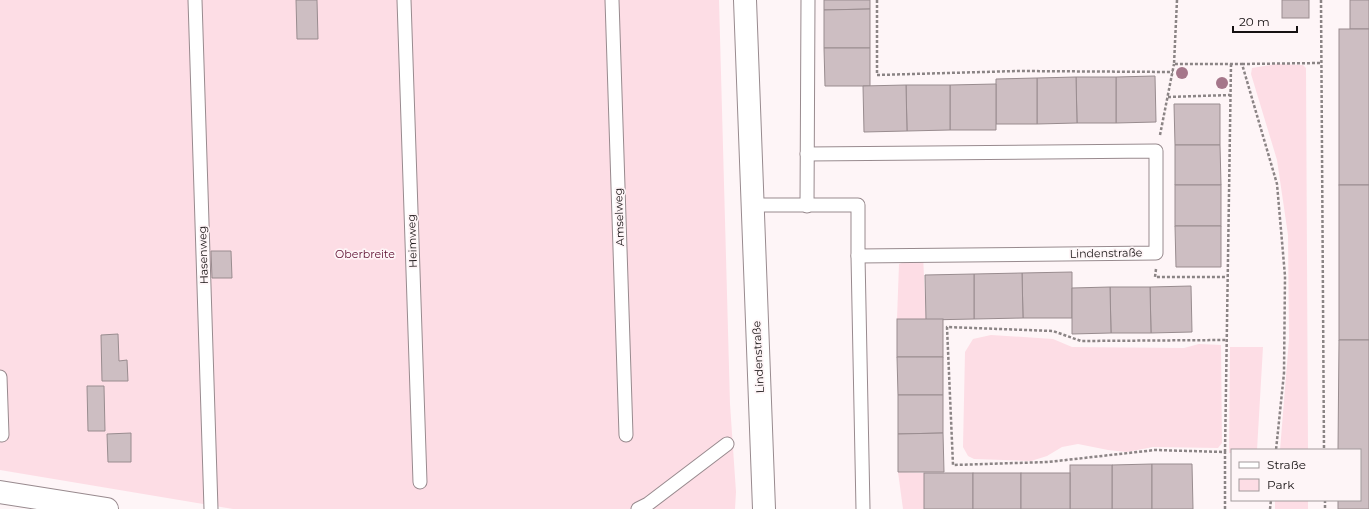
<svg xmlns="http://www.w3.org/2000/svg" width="1369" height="509" font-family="Montserrat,sans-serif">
	<rect width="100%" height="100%" fill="#fef5f7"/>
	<!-- green -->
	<g fill="#fddde5">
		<path d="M0,0H719L730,404L736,492L735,509H233L0,470Z"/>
		<path d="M1277,64L1303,65L1306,68L1308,450H1280L1289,339L1288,235L1277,160L1251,74L1252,68Z"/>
		<path d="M923,255L926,320L897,319L899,264Z"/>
		<path d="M991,335L1053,339L1072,347L1184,348L1199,344L1221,345L1222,443L1218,448L1153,447L1127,452L1108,450L1078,444L1062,447L1047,456L1031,461L974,459L968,456L963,447L965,352L973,339Z"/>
		<path d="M1230,347H1263L1257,450H1232V453H1229Z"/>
		<path d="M898,472L924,473V509H903Z"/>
		<rect x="1275" y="500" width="33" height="9"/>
	</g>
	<!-- building -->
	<g fill="#cdbec2" stroke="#998c8f">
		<path d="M296,0H317L318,39H297Z"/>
		<path d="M824,0H870V9L824,10Z"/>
		<rect x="1282" y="0" width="27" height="18"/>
		<rect x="1350" y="0" width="19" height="29"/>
		<path d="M870,9V48H824V10Z"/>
		<rect x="1339" y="29" width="30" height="156"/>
		<path d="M824,48H870V86H825Z"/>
		<path d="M1155,76L1156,122L1116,123V77Z"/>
		<path d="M1076,77H1116V123H1077Z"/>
		<path d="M1076,77L1077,123L1037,124V78Z"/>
		<path d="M1037,78V124H996V79Z"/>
		<path d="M996,84V130H950V85Z"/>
		<path d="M906,85H950V130L907,131Z"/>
		<path d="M906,85L907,131L864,132L863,86Z"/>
		<path d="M1174,104H1220V145H1175Z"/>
		<path d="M1175,145H1220L1221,185H1175Z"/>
		<rect x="1175" y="185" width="46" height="41"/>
		<rect x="1339" y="185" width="30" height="155"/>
		<path d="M1175,226H1221V267H1176Z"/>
		<path d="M211,251H231L232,278H212Z"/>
		<path d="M1072,272V318H1023L1022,273Z"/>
		<path d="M1022,273L1023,318L974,319V274Z"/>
		<path d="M974,274V319L926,320L925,275Z"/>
		<path d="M1191,286L1192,332L1151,333L1150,287Z"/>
		<path d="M1110,287H1150L1151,333H1111Z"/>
		<path d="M1110,287L1111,333L1072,334V288Z"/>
		<rect x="897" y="319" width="46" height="38"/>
		<path d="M118,334L119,361L127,360L128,381H102L101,335Z"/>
		<path d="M1339,340H1369V509H1338V500H1360V450H1338Z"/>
		<path d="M897,357H943V395H898Z"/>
		<path d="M87,386H104L105,431H88Z"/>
		<path d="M898,395H943V433L898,434Z"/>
		<path d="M131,433V462H108L107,434Z"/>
		<path d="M943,433L944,472H898V434Z"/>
		<path d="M1152,464V509H1112V465Z"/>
		<path d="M1152,464H1192L1193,509H1152Z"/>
		<rect x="1070" y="465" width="42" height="44"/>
		<rect x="924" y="473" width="49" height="36"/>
		<rect x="973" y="473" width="48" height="36"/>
		<rect x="1021" y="473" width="49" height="36"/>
	</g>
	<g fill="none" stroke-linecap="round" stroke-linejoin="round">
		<defs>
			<g id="service">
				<path d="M195,0L211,509"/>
				<path d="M404,0L420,482"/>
				<path d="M612,0L626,435"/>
				<path d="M751,205H858V256L1156,253V151L807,154"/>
				<path d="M807,206L808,0"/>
				<path d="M858,256L863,509"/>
				<path d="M0,377L2,435"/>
				<path d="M638,509L648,504L727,444"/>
			</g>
			<path id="minor" d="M745,0L764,509"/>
			<path id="tertiary" d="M0,492L107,509"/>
		</defs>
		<!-- service casing -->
		<use href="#service" stroke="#988a8e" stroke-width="15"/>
		<!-- minor casing -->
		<use href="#minor" stroke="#988a8e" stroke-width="24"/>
		<!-- tertiary casing -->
		<use href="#tertiary" stroke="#988a8e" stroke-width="24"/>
		<!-- path -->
		<g stroke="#8b8485" stroke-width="2.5" stroke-dasharray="3 2" stroke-linecap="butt">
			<path d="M877,0V75L1018,71L1173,72"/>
			<path d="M1177,0L1174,64H1242L1277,184L1285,276L1284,373L1276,450"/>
			<path d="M1321,0L1324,450"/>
			<path d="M1242,64L1320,63"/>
			<path d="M1168,97L1230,95"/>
			<path d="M1160,135L1174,64"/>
			<path d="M1156,269L1155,277H1227"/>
			<path d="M1225,452L1231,64"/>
			<path d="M1325,500V509"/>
			<path d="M1225,509V452L1155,450L1048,462L953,465L947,327L1053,331L1081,341L1226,340"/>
			<path d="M1270,509L1271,500"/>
		</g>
		<!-- service -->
		<use href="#service" stroke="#fff" stroke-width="13"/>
		<!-- minor -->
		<use href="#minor" stroke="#fff" stroke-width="22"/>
		<!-- tertiary -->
		<use href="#tertiary" stroke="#fff" stroke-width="22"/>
	</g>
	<!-- trees -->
	<g fill="#a5768a">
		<circle cx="1182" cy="73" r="6"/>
		<circle cx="1222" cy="83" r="6"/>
	</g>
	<g text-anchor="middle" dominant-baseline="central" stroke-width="3.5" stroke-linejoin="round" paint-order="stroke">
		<!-- street labels -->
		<g font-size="11" fill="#161112" stroke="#fef5f7">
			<text transform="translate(619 217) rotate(-92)">Amselweg</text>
			<text transform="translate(412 241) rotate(-92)">Heimweg</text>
			<text transform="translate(1106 253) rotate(-1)">Lindenstraße</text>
			<text transform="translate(203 255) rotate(-92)">Hasenweg</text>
			<text transform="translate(758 357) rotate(-93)">Lindenstraße</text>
		</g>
		<!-- park labels -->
		<g font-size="11" fill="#5d0e30" stroke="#fef5f7">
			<text x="365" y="254">Oberbreite</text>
		</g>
	</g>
	<!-- legend -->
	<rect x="1231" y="449" width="130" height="52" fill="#fef5f7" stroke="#a19a9b"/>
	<rect x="1239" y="462" width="20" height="6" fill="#ffffff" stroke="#a19a9b"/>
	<text x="1267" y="469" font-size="12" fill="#161112">Straße</text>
	<rect x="1239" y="479" width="20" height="12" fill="#fddde5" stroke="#a19a9b"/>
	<text x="1267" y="489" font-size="12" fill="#161112">Park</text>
	<!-- scale -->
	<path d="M1233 26v6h64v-6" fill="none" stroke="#161112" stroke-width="2"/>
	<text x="1239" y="26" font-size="12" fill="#161112" stroke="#fef5f7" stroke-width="3" paint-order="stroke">20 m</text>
</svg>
